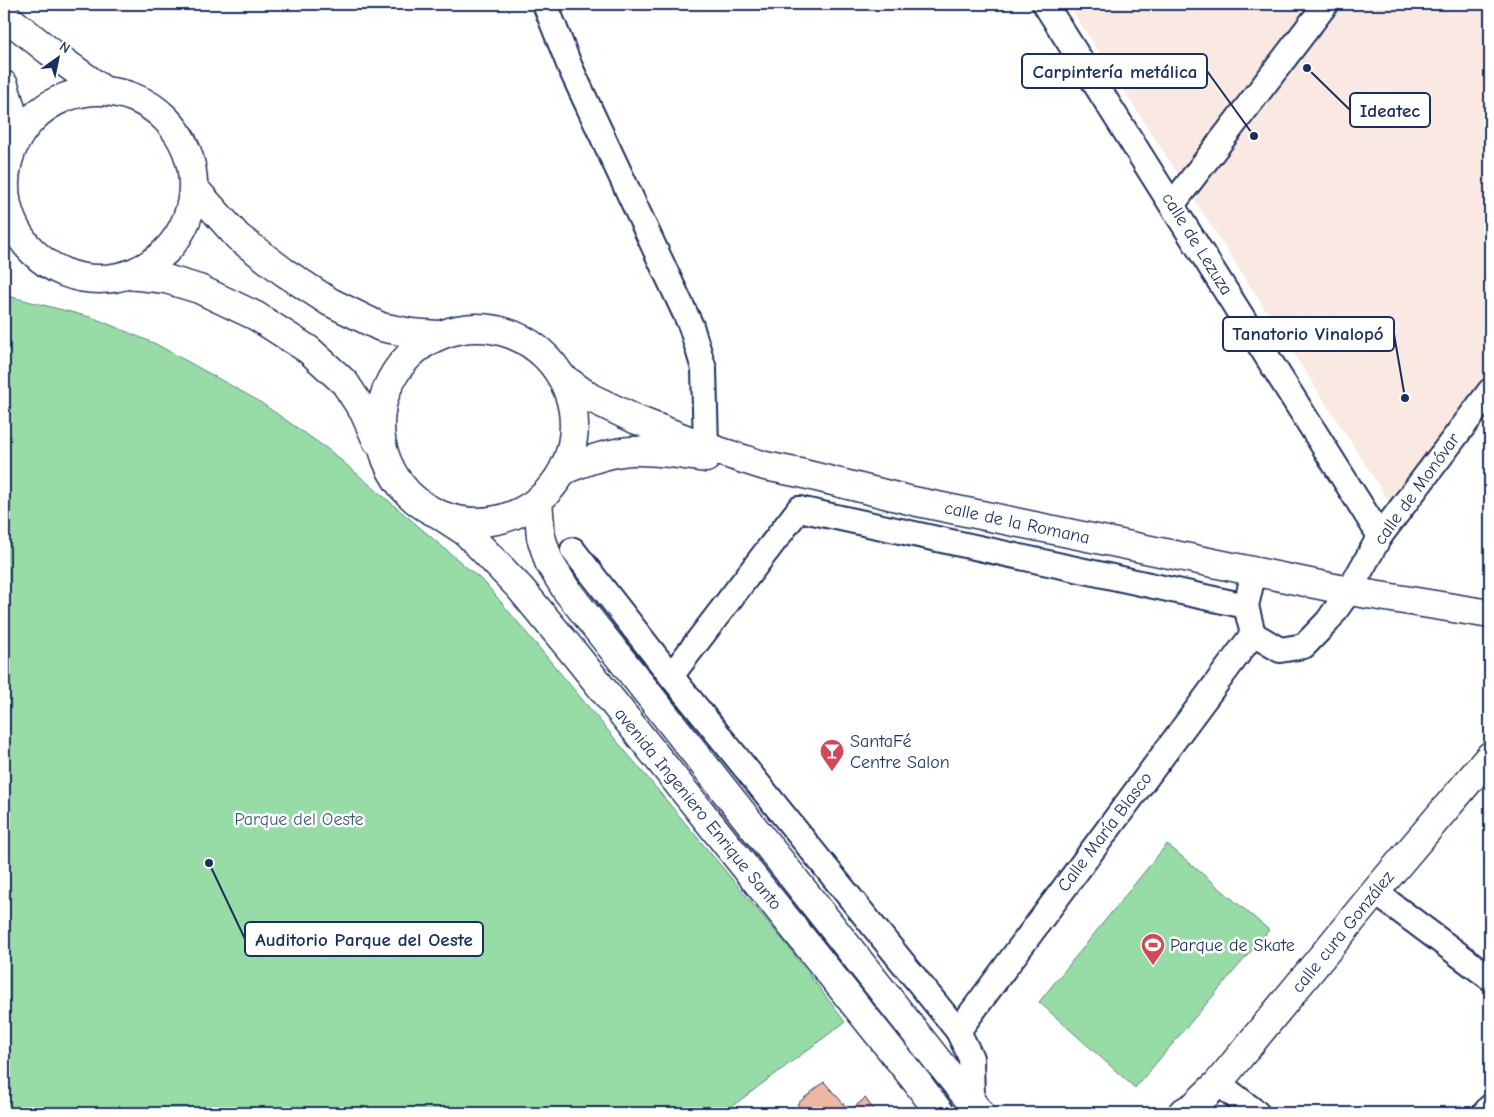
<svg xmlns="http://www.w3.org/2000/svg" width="1494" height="1117" font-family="'Comic Neue',sans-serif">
	<rect width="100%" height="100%" fill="#fff"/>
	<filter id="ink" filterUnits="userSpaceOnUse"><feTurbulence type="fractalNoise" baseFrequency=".02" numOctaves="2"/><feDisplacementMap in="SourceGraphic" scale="10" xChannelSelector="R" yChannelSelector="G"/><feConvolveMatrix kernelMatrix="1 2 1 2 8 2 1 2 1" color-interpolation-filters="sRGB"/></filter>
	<g filter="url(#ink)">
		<!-- built -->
		<path fill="#fae9e3" d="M1068,4H1490V370L1390,503Z"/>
		<!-- green -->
		<g fill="#97dba7" stroke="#598582">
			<path d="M4,295L94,318L156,344L257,400L329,450L485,583L787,945L845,1022L723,1113H24L4,1111Z"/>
			<path d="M1167,844L1269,930L1135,1088L1039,1002Z"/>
		</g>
		<!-- building -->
		<path fill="#eeb7a2" stroke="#1b2f5e" d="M824,1082L850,1111L865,1098L876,1113H805L797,1104Z"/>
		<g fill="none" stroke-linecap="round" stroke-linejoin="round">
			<defs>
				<g id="minor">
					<path d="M545,4L570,67L691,326L704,369L706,447"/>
					<path d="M1045,4L1380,536"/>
					<path d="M1172,205L1326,4"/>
					<path d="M799,509L1246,606"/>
					<path d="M573,550L671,676L958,1031L971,1058L972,1103"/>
					<path d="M1254,571L1246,606L1253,634L1280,650L1304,646L1328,621L1349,591L1380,536L1490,391"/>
					<path d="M671,676L799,509"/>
					<path d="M1375,892L1490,978"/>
					<path d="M958,1031L1253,634"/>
					<path d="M1218,1083L1257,1113"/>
					<path d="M1485,1113L1490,1107"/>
				</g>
				<g id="tertiary">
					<path d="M562,377L591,398L637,420L706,447L765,466L800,473L913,501L1349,591L1490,614"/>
					<path d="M564,470C583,462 610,452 632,451C657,450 682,454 706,458"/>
					<path d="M1182,1113L1194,1106L1218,1083L1375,892L1490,756"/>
				</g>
				<g id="secondary">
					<path d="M4,15L49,51L103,90"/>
					<path d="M4,85L12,112L20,132"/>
					<circle cx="99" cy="185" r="94"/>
					<path d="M194,188L238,237L284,272L330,302L381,327L411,333L437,335"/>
					<path d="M129,275L166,279L199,289L256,316L309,350L345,383L364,412L377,441"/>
					<circle cx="477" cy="425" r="97"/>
					<path d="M538,501L541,537L549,562L567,591L938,1061L980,1113"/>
					<path d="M443,517L466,532L520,588L573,652L916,1081L940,1113"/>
				</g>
			</defs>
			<!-- minor casing -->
			<use href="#minor" stroke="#1b2f5e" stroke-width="28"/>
			<!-- tertiary casing -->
			<use href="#tertiary" stroke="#1b2f5e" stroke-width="31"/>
			<!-- secondary casing -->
			<use href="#secondary" stroke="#1b2f5e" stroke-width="31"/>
			<!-- minor -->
			<use href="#minor" stroke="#fff" stroke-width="24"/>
			<!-- tertiary -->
			<use href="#tertiary" stroke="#fff" stroke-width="28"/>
			<!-- secondary -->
			<use href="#secondary" stroke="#fff" stroke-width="28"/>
		</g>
	</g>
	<!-- icons -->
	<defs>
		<symbol id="bar-pin" viewBox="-11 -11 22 30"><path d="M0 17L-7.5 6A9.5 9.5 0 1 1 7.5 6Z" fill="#d1495b" stroke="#fff"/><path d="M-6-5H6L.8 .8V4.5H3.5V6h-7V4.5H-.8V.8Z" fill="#fff"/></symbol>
		<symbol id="stadium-pin" viewBox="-11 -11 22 30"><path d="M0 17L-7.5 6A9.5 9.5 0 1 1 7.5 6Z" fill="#d1495b" stroke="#fff"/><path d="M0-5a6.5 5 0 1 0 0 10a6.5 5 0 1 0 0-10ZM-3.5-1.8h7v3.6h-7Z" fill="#fff"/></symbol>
	</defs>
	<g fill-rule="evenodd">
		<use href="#bar-pin" x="818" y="737" width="28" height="38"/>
		<use href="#stadium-pin" x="1139" y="931" width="28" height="38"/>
	</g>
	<g text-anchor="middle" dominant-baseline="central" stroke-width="5" stroke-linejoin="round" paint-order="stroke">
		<!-- street labels -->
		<g font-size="18" fill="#1b2f5e" stroke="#fff">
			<text transform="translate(1197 244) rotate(58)">calle de Lezuza</text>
			<text transform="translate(1417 489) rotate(-54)">calle de Monóvar</text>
			<text transform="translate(1017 523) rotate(12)">calle de la Romana</text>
			<text transform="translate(698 809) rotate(51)">avenida Ingeniero Enrique Santo</text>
			<text transform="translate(1105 832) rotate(-53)">Calle María Blasco</text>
			<text transform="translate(1343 932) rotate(-51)">calle cura González</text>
		</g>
		<!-- poi labels -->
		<g font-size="18" fill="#1b2f5e" stroke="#fff" text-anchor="start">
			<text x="850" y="741">SantaFé<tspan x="850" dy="21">Centre Salon</tspan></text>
			<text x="1170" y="945">Parque de Skate</text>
		</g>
		<!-- park labels -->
		<g font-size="18" fill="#3a5a70" stroke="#fff">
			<text x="299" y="819">Parque del Oeste</text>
		</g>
	</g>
	<!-- callouts -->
	<path fill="none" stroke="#1b2f5e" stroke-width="2" d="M1254 136L1207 71M1307 68L1350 110M1405 398L1394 334M209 863L245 939"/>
	<g fill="#1b2f5e" stroke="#fff" stroke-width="2">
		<circle cx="1254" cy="136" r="5"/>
		<circle cx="1307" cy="68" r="5"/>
		<circle cx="1405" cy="398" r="5"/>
		<circle cx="209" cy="863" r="5"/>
	</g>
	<g fill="#fff" stroke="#1b2f5e" stroke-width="2">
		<rect x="1022" y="54" width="185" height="34" rx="5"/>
		<rect x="1350" y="93" width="80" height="34" rx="5"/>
		<rect x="1223" y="317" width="171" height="34" rx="5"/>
		<rect x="245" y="922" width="238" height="34" rx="5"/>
	</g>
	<g font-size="19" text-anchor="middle" font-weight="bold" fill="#1b2f5e">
		<text x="1115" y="78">Carpintería metálica</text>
		<text x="1390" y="117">Ideatec</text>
		<text x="1308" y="340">Tanatorio Vinalopó</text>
		<text x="364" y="946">Auditorio Parque del Oeste</text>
	</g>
	<!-- margin -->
	<rect width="1494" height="1117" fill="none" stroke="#fff" stroke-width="20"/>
	<rect x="10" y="10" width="1474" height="1097" fill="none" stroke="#1b2f5e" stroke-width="2" filter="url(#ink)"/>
	<!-- north arrow -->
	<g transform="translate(58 58) rotate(33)" stroke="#ffffff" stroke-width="4" paint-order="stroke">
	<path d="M0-4L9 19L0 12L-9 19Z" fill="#1b2f5e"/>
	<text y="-8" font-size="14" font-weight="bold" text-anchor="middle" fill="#1b2f5e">N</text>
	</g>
</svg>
